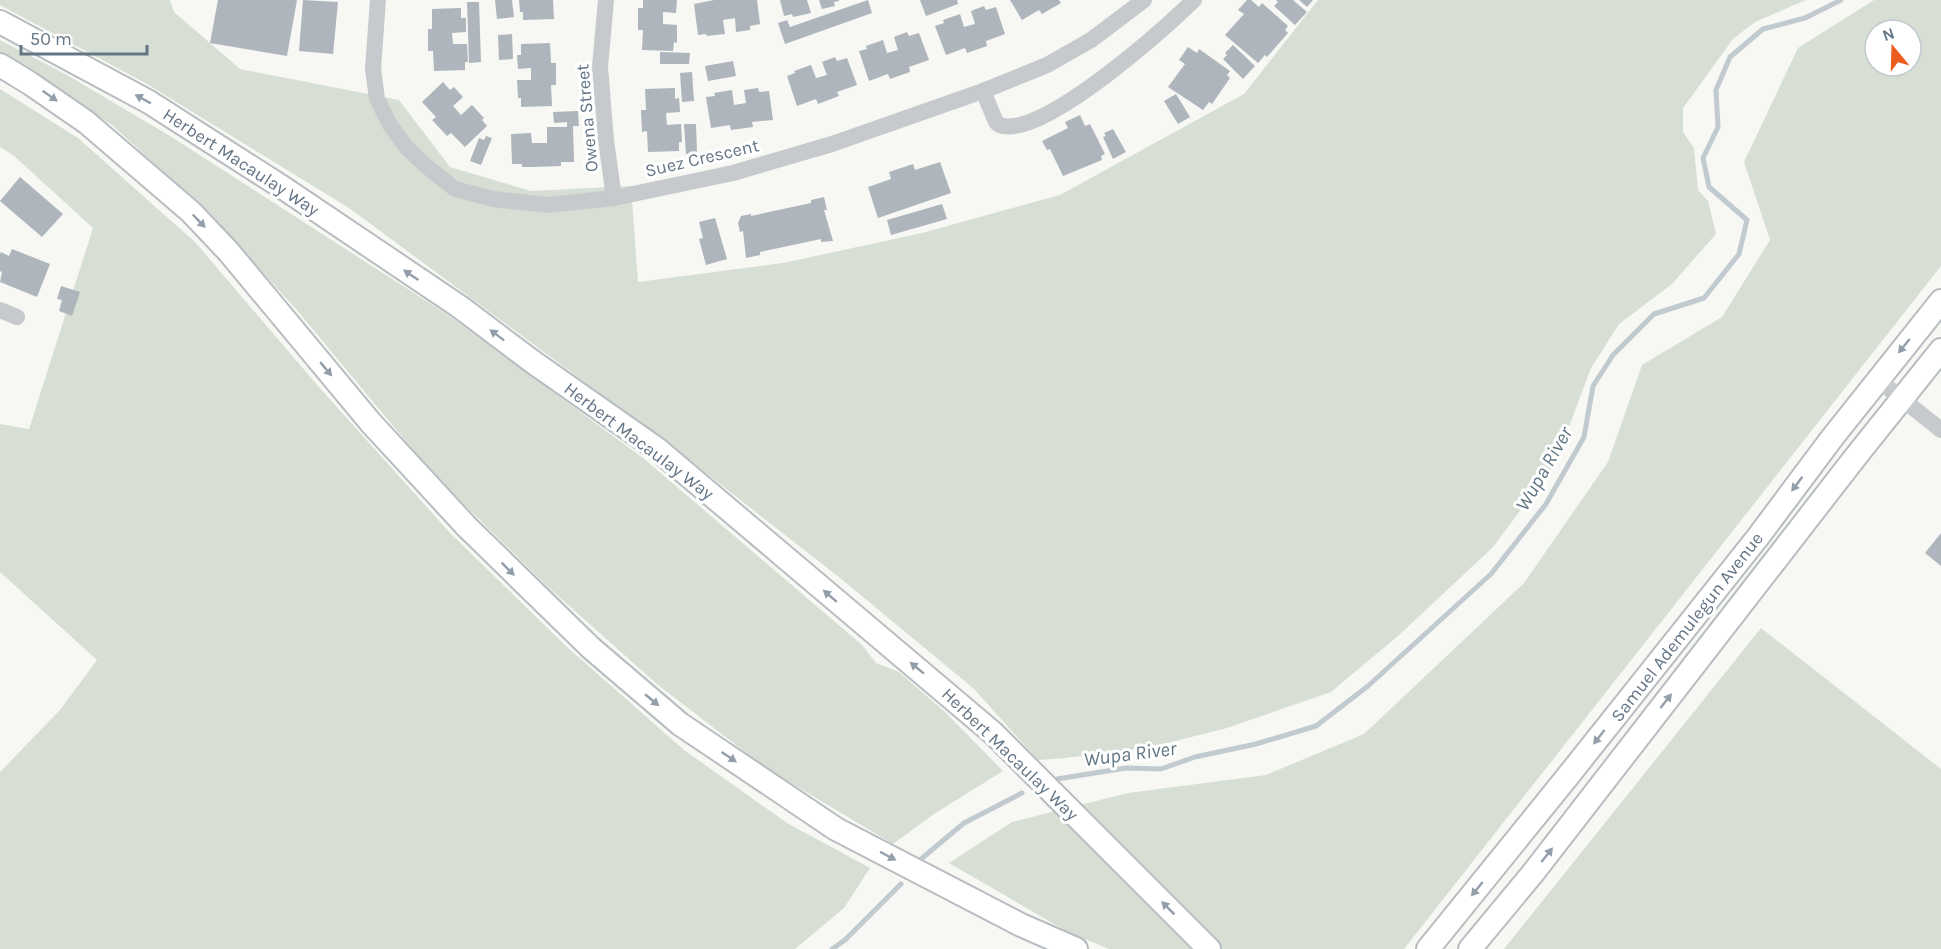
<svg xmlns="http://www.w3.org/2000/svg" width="1941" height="949" font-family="Karla,sans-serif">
	<rect width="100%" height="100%" fill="#f7f7f3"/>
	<!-- green -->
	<g fill="#d7dfd4" fill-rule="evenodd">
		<path d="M0,0H170L174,12L240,69L399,100L450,167L531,191L631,186L638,282L783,263L922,233L1060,195L1244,94L1318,0H1806L1755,22L1733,39L1683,108V132L1694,148L1698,190L1708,201L1716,234L1672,284L1619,324L1591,368L1555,464L1493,547L1398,636L1331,692L1227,728L1151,747L1065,758L1038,760L973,688L840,578L674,448L349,208L147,84L0,5Z"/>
		<path d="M1874,0H1941V266L1404,949H1109L1066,931L949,863L1012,822L1128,793L1266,775L1364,734L1524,583L1608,462L1642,365L1722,317L1770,240L1744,162L1798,48ZM1875,30H1911V66H1875Z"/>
		<path d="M0,40L67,75L170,136L448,315L643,458L862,645L876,663L899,672L945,712L1003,771L934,814L893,844L766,768L658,685L548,587L433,474L296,309L208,213L112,125L32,74L0,57Z"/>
		<path d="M0,89L78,138L195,242L318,386L451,534L567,647L684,750L787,823L870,868L844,908L795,949H0V772L60,710L97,660L0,572V424L29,429L93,228L13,155L0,147Z"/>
		<path d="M1761,628L1941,769V949H1504Z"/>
	</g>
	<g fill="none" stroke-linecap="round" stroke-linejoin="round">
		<!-- stream -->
		<g stroke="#c0cacf" stroke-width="5">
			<path d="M1057,779L1126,768L1161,769L1195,757L1256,744L1316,726L1368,686L1491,574L1546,504L1584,437L1593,386L1613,355L1654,314L1704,298L1739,254L1747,220L1709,187L1703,158L1718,127L1716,90L1730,57L1763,29L1805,18L1841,0"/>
			<path d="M921,859L964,823L1022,793"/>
			<path d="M832,949L845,940L901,884"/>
		</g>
	</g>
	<!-- building -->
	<g fill="#aeb5bc">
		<path d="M218,0H297L287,56L210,43Z"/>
		<path d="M303,0L338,2L333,54L299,51Z"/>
		<path d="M495,0H512L514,17L497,19Z"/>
		<path d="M519,0H553L554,19L523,20V12H520Z"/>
		<path d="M643,0H677L676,13L663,12V24L677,25V43L674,42L673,51L642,50L643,30H638V8H643Z"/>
		<path d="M714,0H757L760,24L750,26V30L736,32L735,18L723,20L725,34L707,36L706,34L698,35L694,4Z"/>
		<path d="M780,0H807L811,13L793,17L792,14L784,16Z"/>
		<path d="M819,0H839V1L834,2L835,6L822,9Z"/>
		<path d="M868,0L872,13L785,44L778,23L787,20L790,27Z"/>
		<path d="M920,0H957L958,4L926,16Z"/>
		<path d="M1010,0H1059L1061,3L1042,14L1039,10L1022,20Z"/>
		<path d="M1247,0H1251L1259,7L1262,3L1288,26L1285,30L1288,33L1267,57L1265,55L1258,63L1225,35L1244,14L1238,10Z"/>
		<path d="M1276,0H1293L1307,12L1295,25L1274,6L1278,2Z"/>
		<path d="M1299,0H1313L1307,7Z"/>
		<path d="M467,2H479L481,62L469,63Z"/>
		<path d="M984,6L986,10L996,7L1005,34L986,41L987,46L967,53L965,48L946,55L935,26L944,23L943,20L960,14L964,27L975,24L971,11Z"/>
		<path d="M461,8V18H466V32L452,33L453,44H467L468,62H465V70L434,71L433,51H428V29H432V9Z"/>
		<path d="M907,32L909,36L919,33L929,60L909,67L910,72L890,79L888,74L869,81L859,51L867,49L866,46L883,40L887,53L898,50L894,37Z"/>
		<path d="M512,34L513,59L499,60L498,35Z"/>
		<path d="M550,43L551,63H556V85H551L552,106L521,107V98H518L517,80H531V68L518,69L517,55H521V44Z"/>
		<path d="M1233,45L1255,66L1243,79L1223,59L1227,55L1225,53Z"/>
		<path d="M1188,47L1197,53L1199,49L1230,71L1227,75L1230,78L1212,104L1209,102L1203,110L1168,87L1185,64L1179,60Z"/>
		<path d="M660,52L690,53L689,64H660Z"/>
		<path d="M835,57L837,61L847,58L857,85L837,92L839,96L818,104L816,99L797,106L787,76L795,73L794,71L811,65L816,78L827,75L822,62Z"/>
		<path d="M733,61L736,76L708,81L705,66Z"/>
		<path d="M692,72L694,101L682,102L680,73Z"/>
		<path d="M443,82L450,90L454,87L463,97L453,106L461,115L472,105L484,118L482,120L487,126L465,147L451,133L447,136L432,120L436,117L422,102Z"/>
		<path d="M675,88V99L679,98L680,112L666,113L667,125L681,124L682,142H679V151L648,152L647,131L642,132L641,110H646L645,89Z"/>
		<path d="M758,88L759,92L769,91L773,120L752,122L753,127L731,130L730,125L711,128L706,97L715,96L714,93L732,90L734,105L746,103L744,90Z"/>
		<path d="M1176,94L1190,117L1178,124L1164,101Z"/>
		<path d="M578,111L579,126H573L574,162H561V166L532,167H522V164H512L511,134L531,133L532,143H547V127H567V122L554,123L553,112Z"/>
		<path d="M1080,115L1085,126L1090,124L1105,154L1101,156L1102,160L1063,176L1050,149L1047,150L1042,141L1068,128L1065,122Z"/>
		<path d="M684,124H696L697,153L686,154Z"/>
		<path d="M1113,129L1126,152L1113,159L1103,137L1106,136L1104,133Z"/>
		<path d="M486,136L492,138L481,165L470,161L479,138L484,140Z"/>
		<path d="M940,162L951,193L878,218L868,187L891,179L889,172L913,164L915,170Z"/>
		<path d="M20,177L63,214L42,237L0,201Z"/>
		<path d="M824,197L827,210H824L833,241L821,242V239L760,252V255L746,258L743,231L740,232L738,223L741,216L751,214V216L811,203V200Z"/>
		<path d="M942,204L947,219L891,235L887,220Z"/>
		<path d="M715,218L727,259L706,265L699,239L703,238L699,222Z"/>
		<path d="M12,249L50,264L37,297L0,282L2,272L0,271V254L1,252L9,256Z"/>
		<path d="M61,286L80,292L72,316L59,311L62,300L57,299Z"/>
		<path d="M1941,533V566L1925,553Z"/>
	</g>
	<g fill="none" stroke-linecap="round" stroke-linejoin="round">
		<defs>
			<g id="secondary">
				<path d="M0,22L149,102L285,189L460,307L533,362L657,449L993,733L1209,949"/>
				<path d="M0,65L31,84L86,122L191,212L228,251L371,423L467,527L591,648L680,724L836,829L1021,925L1076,949"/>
				<path d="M1428,949L1568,776L1758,537L1832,438L1941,301"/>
				<path d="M1470,949L1533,873L1857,455L1941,350"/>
			</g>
		</defs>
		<!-- secondary casing -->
		<use href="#secondary" stroke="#b8bdc2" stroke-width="26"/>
		<!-- street -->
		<g stroke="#c6cacd" stroke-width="16">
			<path d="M378,0L373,69L377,99L390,125L407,148L425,165L455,189L493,199L548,205L614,198L733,173L832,144L983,91L1047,65L1091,40L1144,0"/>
			<path d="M606,0L600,67L606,140L614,198"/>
			<path d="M983,91L996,122C998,124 1001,126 1004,126C1047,134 1163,30 1194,0"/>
			<path d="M0,310L17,317"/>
			<path d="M1877,379L1941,430"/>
		</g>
		<!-- secondary -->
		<use href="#secondary" stroke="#fff" stroke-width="22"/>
	</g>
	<!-- one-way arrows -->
	<defs><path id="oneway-solid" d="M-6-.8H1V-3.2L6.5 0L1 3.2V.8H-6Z" transform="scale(1.5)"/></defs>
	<g fill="#929eaa">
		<use href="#oneway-solid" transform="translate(50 96) rotate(35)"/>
		<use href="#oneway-solid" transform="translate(143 99) rotate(-151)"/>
		<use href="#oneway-solid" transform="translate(199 221) rotate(46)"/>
		<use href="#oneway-solid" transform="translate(411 275) rotate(-146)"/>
		<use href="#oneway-solid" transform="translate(497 335) rotate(-143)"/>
		<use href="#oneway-solid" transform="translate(1904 346) rotate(129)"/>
		<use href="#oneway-solid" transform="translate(326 369) rotate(50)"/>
		<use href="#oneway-solid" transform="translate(1797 484) rotate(127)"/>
		<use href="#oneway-solid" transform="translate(508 569) rotate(45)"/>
		<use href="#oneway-solid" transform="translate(830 596) rotate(-139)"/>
		<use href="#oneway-solid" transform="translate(917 668) rotate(-141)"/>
		<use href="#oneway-solid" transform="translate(652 700) rotate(40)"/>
		<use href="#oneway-solid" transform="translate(1666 701) rotate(-52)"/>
		<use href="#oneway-solid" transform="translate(1599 737) rotate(128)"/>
		<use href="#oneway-solid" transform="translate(729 757) rotate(34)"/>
		<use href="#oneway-solid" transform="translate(1547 855) rotate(-52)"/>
		<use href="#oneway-solid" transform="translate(888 856) rotate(28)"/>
		<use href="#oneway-solid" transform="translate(1477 889) rotate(129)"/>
		<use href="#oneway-solid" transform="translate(1168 908) rotate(-135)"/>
	</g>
	<g text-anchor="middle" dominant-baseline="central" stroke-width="6" stroke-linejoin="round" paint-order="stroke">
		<!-- street labels -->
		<g font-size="18" fill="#647586" stroke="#fff">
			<text transform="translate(587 118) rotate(-95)">Owena Street</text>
			<text transform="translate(702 158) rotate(-13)">Suez Crescent</text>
			<text transform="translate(241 162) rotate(33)">Herbert Macaulay Way</text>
			<text transform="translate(639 441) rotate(37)">Herbert Macaulay Way</text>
			<text transform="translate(1687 627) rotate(-52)">Samuel Ademulegun Avenue</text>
			<text transform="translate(1010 754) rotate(44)">Herbert Macaulay Way</text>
		</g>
		<!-- water labels -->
		<g font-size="20" font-style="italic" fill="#607783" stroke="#fff">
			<text transform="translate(1544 469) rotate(-60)">Wupa River</text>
			<text transform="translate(1130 754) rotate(-7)">Wupa River</text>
		</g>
	</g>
	<!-- north arrow -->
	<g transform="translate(1893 48) rotate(341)"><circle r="28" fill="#ffffff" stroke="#c1c8cf" stroke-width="1.5"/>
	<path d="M0-4.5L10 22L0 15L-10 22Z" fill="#ec5c1e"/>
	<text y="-9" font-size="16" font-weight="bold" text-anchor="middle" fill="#647586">N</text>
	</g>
	<!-- scale -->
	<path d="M21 45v9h126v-9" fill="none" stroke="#647586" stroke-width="3"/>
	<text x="30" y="45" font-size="18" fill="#647586" stroke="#ffffff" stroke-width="4.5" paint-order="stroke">50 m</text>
</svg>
